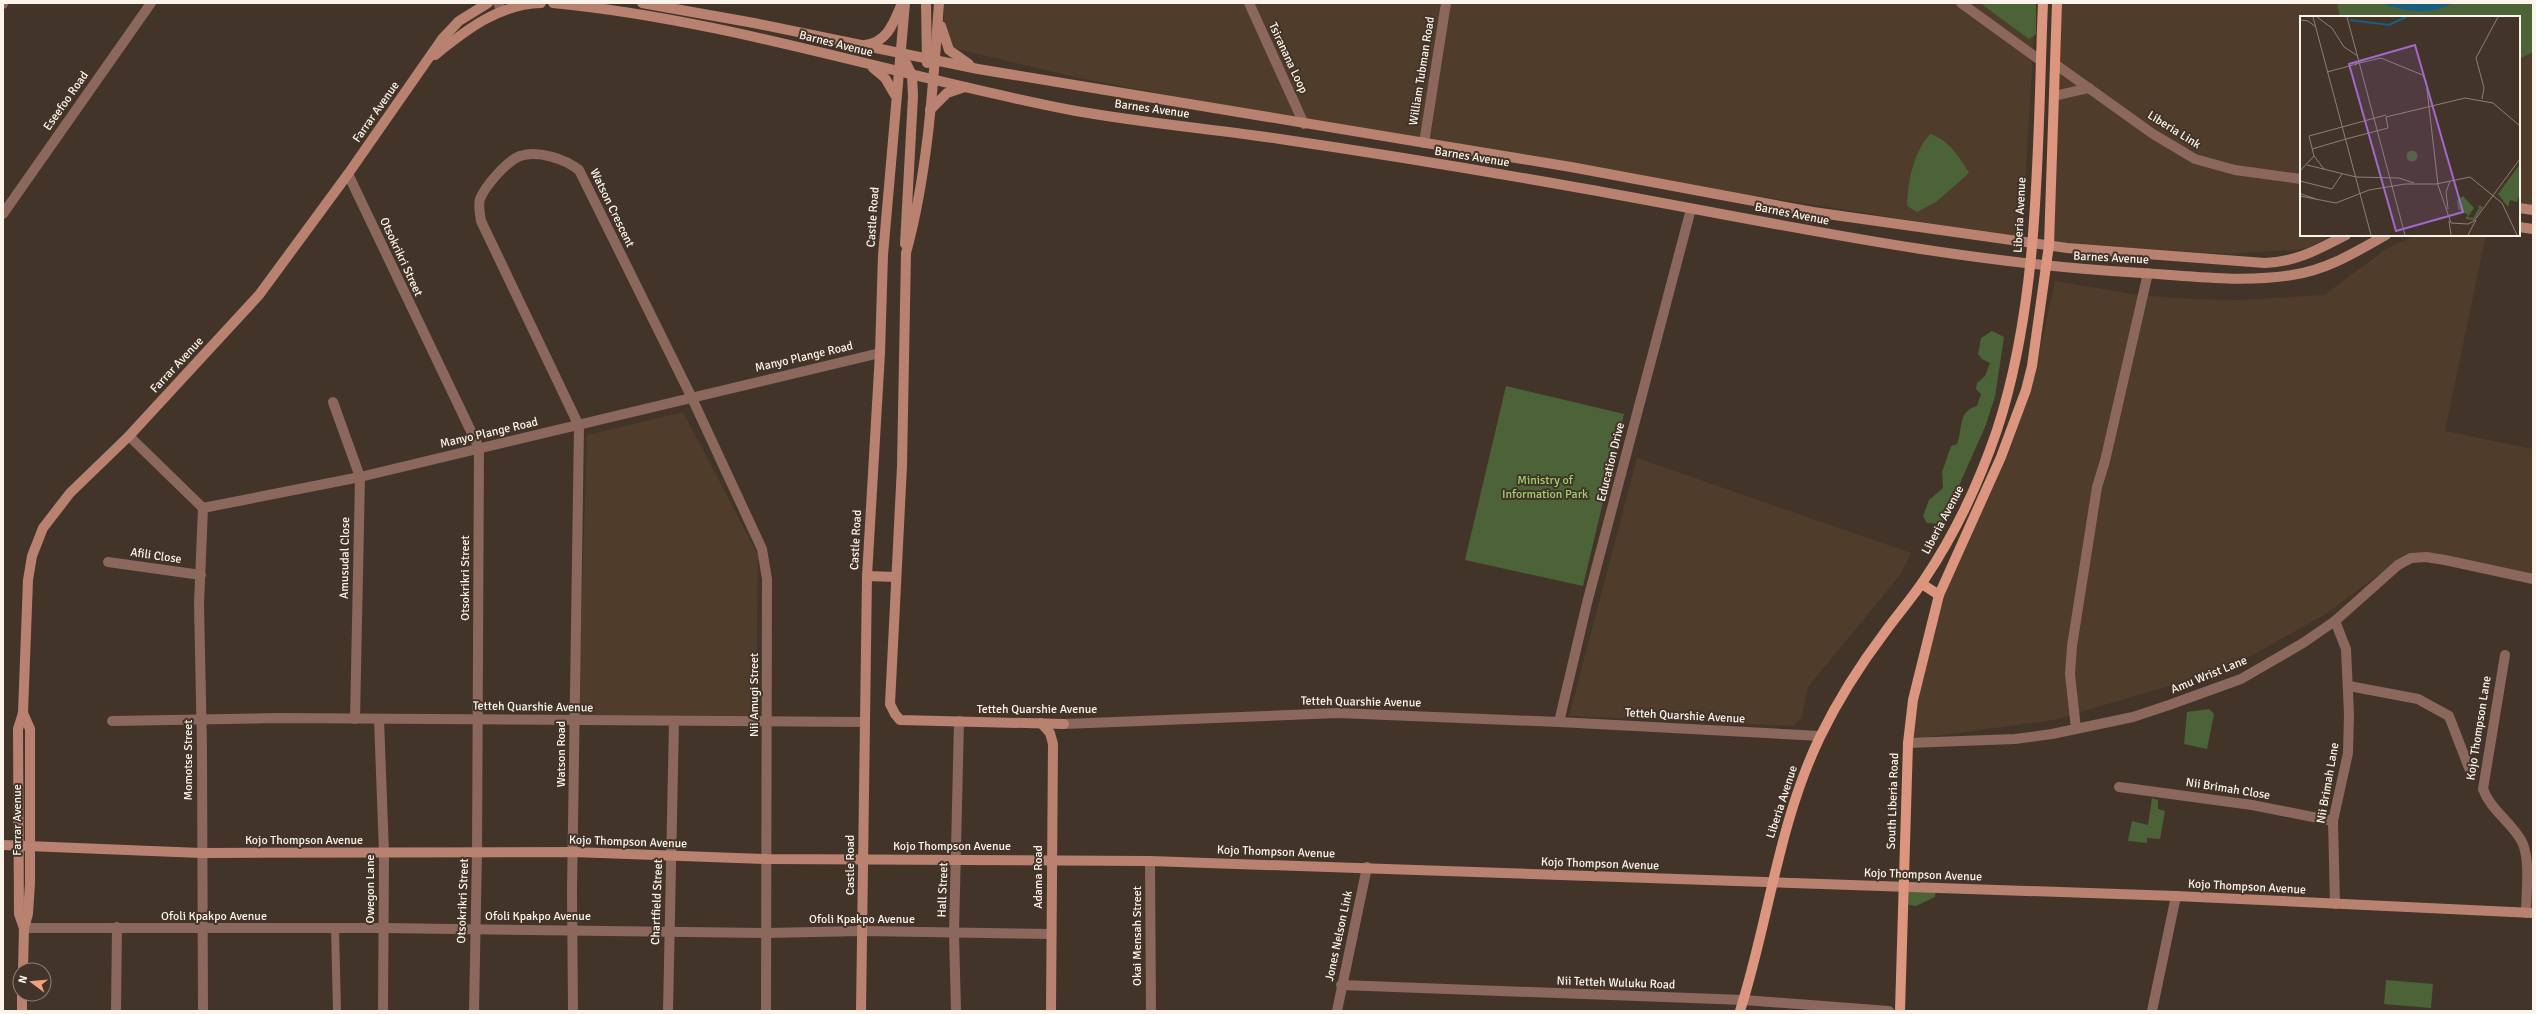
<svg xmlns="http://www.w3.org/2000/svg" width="2536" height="1014" font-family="Signika,sans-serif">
	<rect width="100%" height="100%" fill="#423428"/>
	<!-- built -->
	<g fill="#4f3c2b">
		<path d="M944,3H2036L2022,238L1682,184L1241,109L1079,78L944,46Z"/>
		<path d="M2062,3H2533V208L2519,206V17H2301V235H2334L2305,249L2229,254L2053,243Z"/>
		<path d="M2416,235H2486L2445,431L2533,449V576L2420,553L2386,569L2326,614L2249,657L2196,678L2054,720L1913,739L1922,678L1934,627L1950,579L2010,450L2034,376L2055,281L2139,295L2192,299L2241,300L2324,295L2386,249Z"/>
		<path d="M683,412L758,555L756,720L578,716L587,435Z"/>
		<path d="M1637,458L1911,553L1900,575L1808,687L1802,717L1793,726L1569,716Z"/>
	</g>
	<!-- green -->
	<g fill="#4c6337">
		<path d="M1980,3H2036V34L2029,39Z"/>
		<path d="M2337,3H2533V52L2519,59V17H2340Z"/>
		<path d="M1930,134C1948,139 1960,158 1969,173L1936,202L1917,212L1907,206C1908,180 1913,154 1930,134Z"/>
		<path d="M1992,331L2004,337L1995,397L1985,427L1942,524L1927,523L1923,516L1929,500L1943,488L1942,472L1951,446L1957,444C1963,431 1957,411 1977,406L1981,394L1976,389L1977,383L1985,376L1990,363L1982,359L1978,354L1981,338Z"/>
		<path d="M1506,386L1624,414L1583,586L1465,560Z"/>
		<path d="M2209,709L2214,714L2207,749L2184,744L2187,712Z"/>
		<path d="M2152,798L2158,800V809L2165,811L2160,839L2147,838V843L2128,841L2132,821L2148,825Z"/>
		<path d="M1908,887L1936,890L1935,897L1916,906L1909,905L1904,894Z"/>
		<path d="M2386,980L2433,984L2431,1008L2384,1004Z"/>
	</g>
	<!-- water -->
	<path fill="#175e81" d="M2387,3H2453C2431,15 2409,12 2386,5Z"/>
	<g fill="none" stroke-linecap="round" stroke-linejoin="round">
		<!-- pedestrian -->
		<path stroke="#8b675c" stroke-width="8" d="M335,928L337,1011"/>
		<!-- minor -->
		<g stroke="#8b675c" stroke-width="10">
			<path d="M498,3L502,11"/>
			<path d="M1249,3L1304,124"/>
			<path d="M1961,3L2041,61"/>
			<path d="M3,4V3"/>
			<path d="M1424,143L1446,3"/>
			<path d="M348,174L479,448L477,853L474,1011"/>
			<path d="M3,214L151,3"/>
			<path d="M333,402L360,477L355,719"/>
			<path d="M129,436L203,508"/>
			<path d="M203,508L360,477L880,353"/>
			<path d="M108,562L201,575"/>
			<path d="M2505,655L2483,789C2490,809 2510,821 2521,840C2531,857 2526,893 2526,913"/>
			<path d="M2349,686L2418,699L2449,716L2469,768"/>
			<path d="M379,719L384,853L383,1011"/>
			<path d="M112,721L277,718L864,722"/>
			<path d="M1559,722L1587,603L1691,209"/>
			<path d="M1064,724L1338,713L1559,722L1820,736"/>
			<path d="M2076,729L2070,674L2072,646L2097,487L2105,461L2148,273"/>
			<path d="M1908,743L2015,739L2052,734L2133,717L2169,705L2241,679L2303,643L2335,621L2398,565L2411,558L2426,557L2445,560L2533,579"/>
			<path d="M2119,787L2252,805L2333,821"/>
			<path d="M1150,861L1151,1011"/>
			<path d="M2335,904L2333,821L2348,753L2349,714L2346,649L2335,621"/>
			<path d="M24,928H383L767,933L862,931L1051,934"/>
			<path d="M1341,985L1744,1000L1889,1011"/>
			<path d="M116,1011L117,927"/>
			<path d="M203,1011L202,747L199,604L203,508"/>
			<path d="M573,1011L572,891L579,426L481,221C480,215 478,205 480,199C485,186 507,161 520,156C538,150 565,159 579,170L691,396L762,549L767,579L766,1011"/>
			<path d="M668,1011L674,721"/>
			<path d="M956,1011L954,933L959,721"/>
			<path d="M1337,1011L1367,867"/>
			<path d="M2152,1011L2176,896"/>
		</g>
		<!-- tertiary -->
		<g stroke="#8b675c" stroke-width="10">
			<path d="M2055,64L2153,134L2195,159L2235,170L2301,179"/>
			<path d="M2054,96L2089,88"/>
		</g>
		<!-- secondary -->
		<g stroke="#b9816f" stroke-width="10">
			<path d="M553,3C730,20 901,78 1076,111C1144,123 1212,129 1280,139C1382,154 1485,171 1586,189C1771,222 1954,263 2142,273C2192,276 2242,283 2292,275C2327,270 2356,252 2386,235"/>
			<path d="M642,3L754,23L978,69L1571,167L1813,212L2067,248L2265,263C2296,262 2319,249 2346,235"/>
			<path d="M926,3L927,63"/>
			<path d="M939,3C933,86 928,173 906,253L902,466L890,704L895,714L900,720L1064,724"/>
			<path d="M941,26L949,50L969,64"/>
			<path d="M865,45C888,42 894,22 902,3"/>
			<path d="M901,53L912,75L913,96L905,244"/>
			<path d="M435,55C466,30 499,4 541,3"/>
			<path d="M873,68L885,78L895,95"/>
			<path d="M930,110L947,93L965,87"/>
			<path d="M2519,208L2533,210"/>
			<path d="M2519,227L2533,229"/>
			<path d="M867,576L896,577"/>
			<path d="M23,713L30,729V883L28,914L24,928L23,970"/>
			<path d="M1041,723L1050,733L1053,744L1051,1011"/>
			<path d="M3,845L201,853L573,852L767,859L1150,861L2176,896L2533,913"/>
			<path d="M24,928L19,914L18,729L23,713L28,580L32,556L43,528L70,493L129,436L259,295L348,174L442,39L459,21L488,3"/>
			<path d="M22,1011V994"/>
			<path d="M861,1011L867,576L880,353L883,255L905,3"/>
		</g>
		<!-- primary -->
		<g stroke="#dc957e" stroke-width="10">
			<path d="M1922,584L1939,595"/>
			<path d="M1740,1011C1769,920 1778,824 1820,737C1838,700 1860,665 1885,632C1898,614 1912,598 1924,580C1955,534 1979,483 1997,430C2041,295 2037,144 2043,3"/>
			<path d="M1900,1011L1908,743L1913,700L1939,595L2001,457L2026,390L2032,366L2049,245L2057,3"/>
		</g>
	</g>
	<g text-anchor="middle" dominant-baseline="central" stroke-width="4" stroke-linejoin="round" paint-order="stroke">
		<!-- street labels -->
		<g font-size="12" fill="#fcf3eb" stroke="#423428">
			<text transform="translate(836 44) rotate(14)">Barnes Avenue</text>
			<text transform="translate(1288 58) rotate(65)">Tsiranana Loop</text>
			<text transform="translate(1422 71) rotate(-81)">William Tubman Road</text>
			<text transform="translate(66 101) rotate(-55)">Eseefoo Road</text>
			<text transform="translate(1152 109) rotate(8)">Barnes Avenue</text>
			<text transform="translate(376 112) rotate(-55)">Farrar Avenue</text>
			<text transform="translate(2174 130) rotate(32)">Liberia Link</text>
			<text transform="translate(1472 157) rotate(9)">Barnes Avenue</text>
			<text transform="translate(612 208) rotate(64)">Watson Crescent</text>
			<text transform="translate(1792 214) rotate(11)">Barnes Avenue</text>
			<text transform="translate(2020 215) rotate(-87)">Liberia Avenue</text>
			<text transform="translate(873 217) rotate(-86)">Castle Road</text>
			<text transform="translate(401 257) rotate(65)">Otsokrikri Street</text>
			<text transform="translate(2111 258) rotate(3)">Barnes Avenue</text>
			<text transform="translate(804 357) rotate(-13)">Manyo Plange Road</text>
			<text transform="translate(177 365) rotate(-47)">Farrar Avenue</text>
			<text transform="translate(489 433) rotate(-13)">Manyo Plange Road</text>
			<text transform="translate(1611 462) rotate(-76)">Education Drive</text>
			<text transform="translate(1943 520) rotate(-62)">Liberia Avenue</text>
			<text transform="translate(856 540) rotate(-87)">Castle Road</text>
			<text transform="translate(156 556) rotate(8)">Afili Close</text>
			<text transform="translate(345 558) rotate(-89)">Amusudal Close</text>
			<text transform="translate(465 578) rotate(-90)">Otsokrikri Street</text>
			<text transform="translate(2209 675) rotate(-22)">Amu Wrist Lane</text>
			<text transform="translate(754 695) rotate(-90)">Nii Amugi Street</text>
			<text transform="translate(1361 702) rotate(1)">Tetteh Quarshie Avenue</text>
			<text transform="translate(533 707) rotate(1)">Tetteh Quarshie Avenue</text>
			<text x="1037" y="709">Tetteh Quarshie Avenue</text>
			<text transform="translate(1685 716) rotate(3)">Tetteh Quarshie Avenue</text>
			<text transform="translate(2479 728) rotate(-81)">Kojo Thompson Lane</text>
			<text transform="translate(561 754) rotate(-90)">Watson Road</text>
			<text transform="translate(188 760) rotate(-90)">Momotse Street</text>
			<text transform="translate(2328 783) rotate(-80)">Nii Brimah Lane</text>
			<text transform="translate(2228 789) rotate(9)">Nii Brimah Close</text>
			<text transform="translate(1893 801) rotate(-88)">South Liberia Road</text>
			<text transform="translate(1782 802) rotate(-72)">Liberia Avenue</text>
			<text transform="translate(17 820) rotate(-90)">Farrar Avenue</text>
			<text x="304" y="840">Kojo Thompson Avenue</text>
			<text transform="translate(628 842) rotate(2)">Kojo Thompson Avenue</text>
			<text x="952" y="846">Kojo Thompson Avenue</text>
			<text transform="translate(1276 852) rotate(2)">Kojo Thompson Avenue</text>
			<text transform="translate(1600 864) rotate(2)">Kojo Thompson Avenue</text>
			<text transform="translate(850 865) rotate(-90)">Castle Road</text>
			<text transform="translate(1923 875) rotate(2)">Kojo Thompson Avenue</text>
			<text transform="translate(1038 877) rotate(-90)">Adama Road</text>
			<text transform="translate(2247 887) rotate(3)">Kojo Thompson Avenue</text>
			<text transform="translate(370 889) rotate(-90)">Owegon Lane</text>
			<text transform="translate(943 890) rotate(-88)">Hall Street</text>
			<text transform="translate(463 901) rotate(-88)">Otsokrikri Street</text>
			<text transform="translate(657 902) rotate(-88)">Chartfield Street</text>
			<text x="214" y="916">Ofoli Kpakpo Avenue</text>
			<text x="538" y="916">Ofoli Kpakpo Avenue</text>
			<text x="862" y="919">Ofoli Kpakpo Avenue</text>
			<text transform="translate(1137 936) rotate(-90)">Okai Mensah Street</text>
			<text transform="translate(1339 936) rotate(-78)">Jones Nelson Link</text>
			<text transform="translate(1616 983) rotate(2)">Nii Tetteh Wuluku Road</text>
		</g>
		<!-- park labels -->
		<g font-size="12" fill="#9fd26f" stroke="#423428">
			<text x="1545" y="480">Ministry of<tspan x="1545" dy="14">Information Park</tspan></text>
		</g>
	</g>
	<!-- overview -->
	<g transform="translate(2300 16)">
		<rect width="220" height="220" fill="#423428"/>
		<path d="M106.5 140a5.5 5.5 0 1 1 11 0a5.5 5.5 0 1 1-11 0ZM220,148V177L217,186L210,184L208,191L198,178ZM163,180L174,192L168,201L173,202L179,192L178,189L183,191L174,204L165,203L168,199L158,193L157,184Z" fill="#4c6337"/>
		<path fill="none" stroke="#175e81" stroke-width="2" d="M50,4L89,9L106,1"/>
		<path fill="none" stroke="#8c8076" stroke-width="1" d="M13,1L71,219M17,1L32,12L44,31L58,40M47,1L105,219M0,4L8,5L16,11M55,48L81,42L125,60M27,56L57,48M123,60L126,65L138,169L151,207L168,208L174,205L220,143M182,83L184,72L176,42L198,1M42,111L86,99M46,123L88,112L86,101L165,82L193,87L220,110M12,133L46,123M14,140L9,120L42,111M14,140L24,153M7,149L56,161M0,155L14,140M56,161L99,162L114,167M0,165L32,173L42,158M1,178L16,183M0,180L36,187L69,174L105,168H136L170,161L202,187L217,219M148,193L146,176L150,165M149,205L151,219M168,219L176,204"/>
		<path fill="#a268cc" fill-opacity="0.15" stroke="#a268cc" stroke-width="2" d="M115,29L163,196L96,215L49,48Z"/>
		<rect width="220" height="220" fill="none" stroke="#fcf3eb" stroke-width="2"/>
	</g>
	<!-- border -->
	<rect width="2536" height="1014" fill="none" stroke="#fcf3eb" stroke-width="8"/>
	<!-- north arrow -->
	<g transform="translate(32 982) rotate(286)"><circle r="19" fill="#423428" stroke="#8c8076"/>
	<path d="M0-3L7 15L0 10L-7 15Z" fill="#f2a17e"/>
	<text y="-6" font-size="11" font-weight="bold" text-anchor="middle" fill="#fcf3eb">N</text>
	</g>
</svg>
